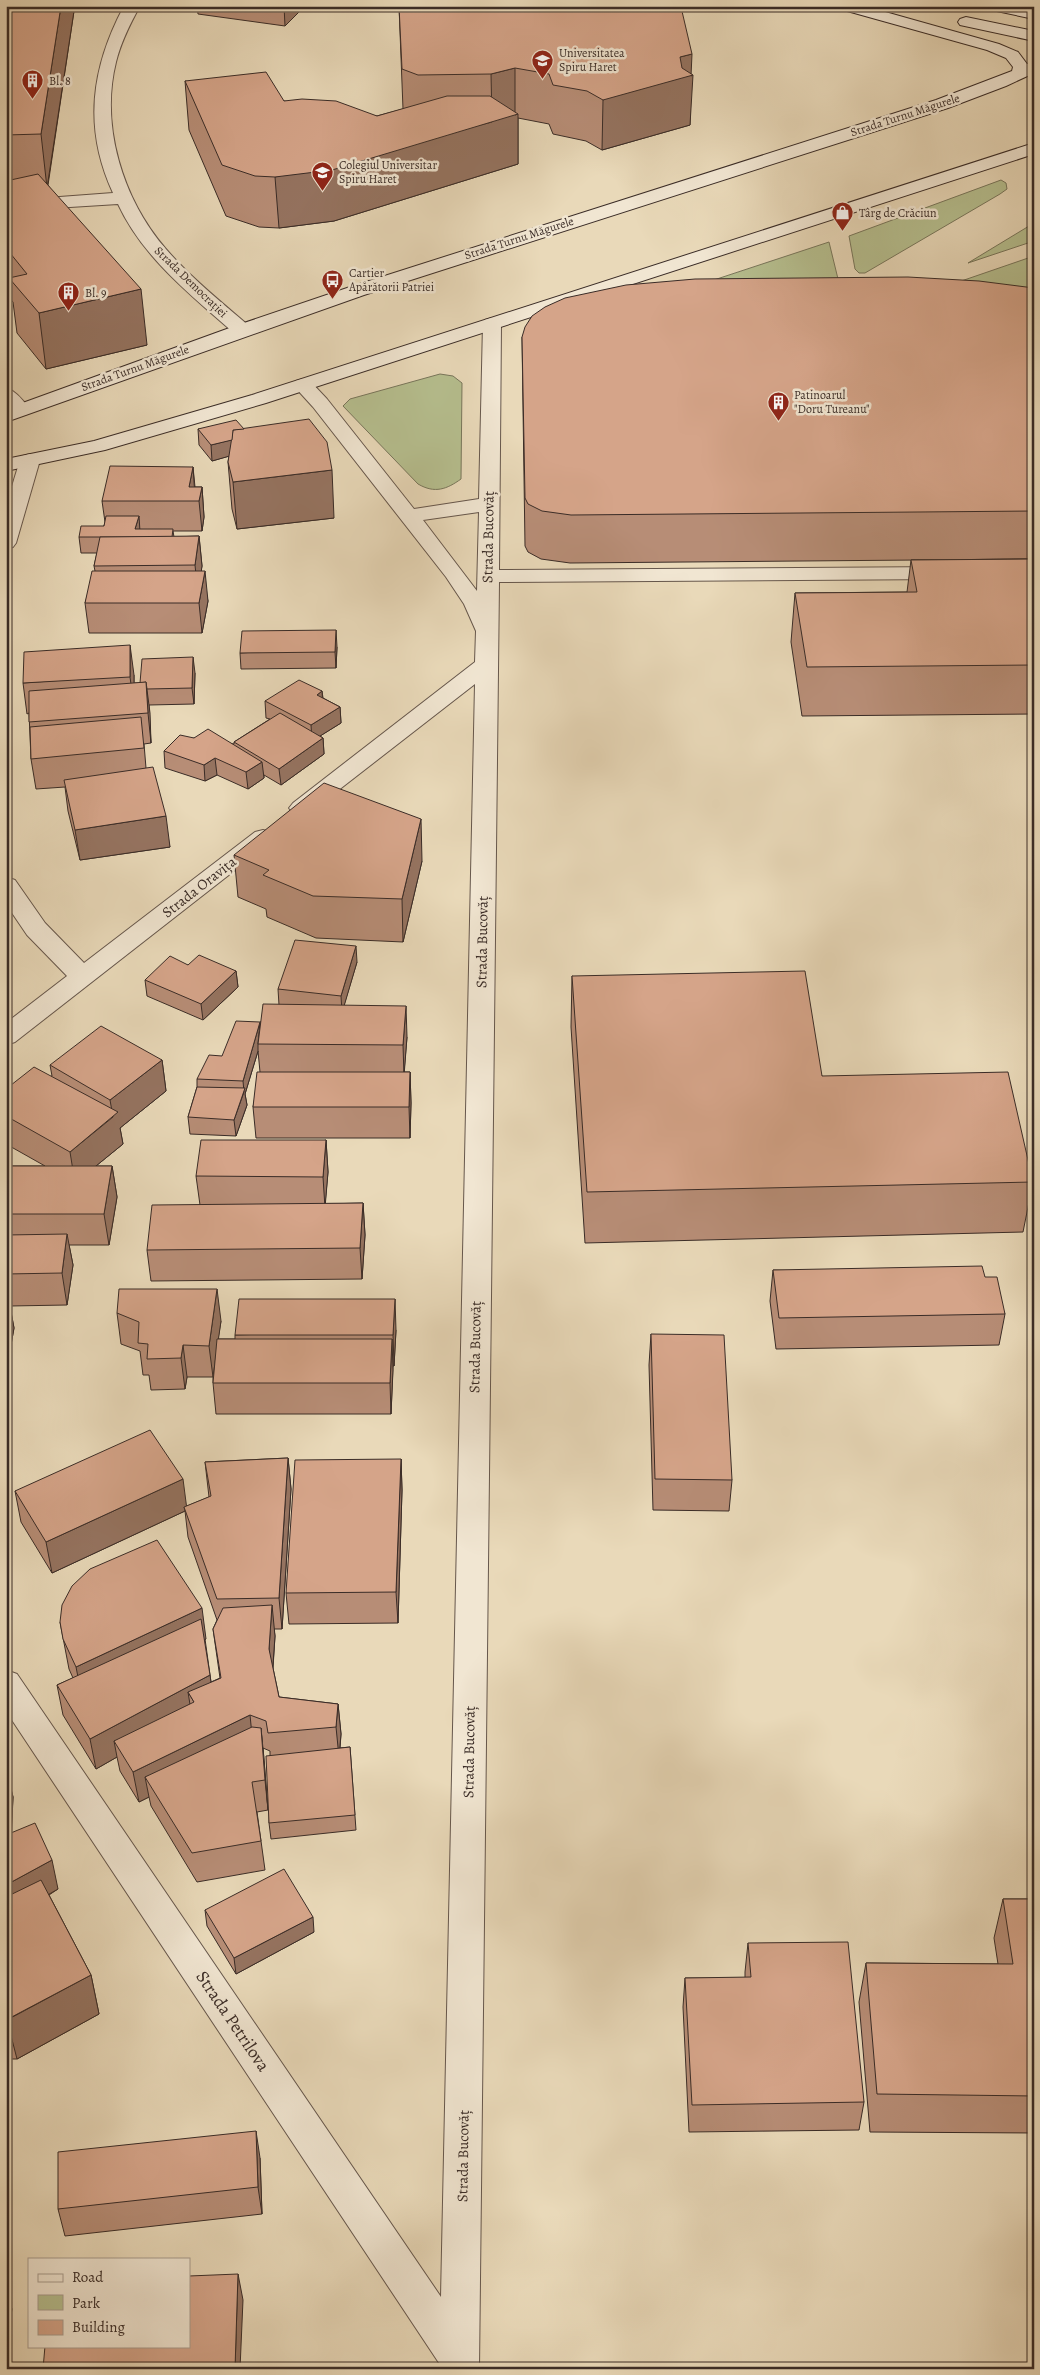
<svg xmlns="http://www.w3.org/2000/svg" width="1040" height="2375" font-family="Alegreya,serif">
	<rect width="100%" height="100%" fill="#e9d9b9"/>
	<filter id="stains"><feTurbulence type="fractalNoise" baseFrequency=".004" numOctaves="4"/><feColorMatrix values="0 0 0 0 .2 0 0 0 0 .09 0 0 0 0 .02 0 0 0 .5 -.17"/></filter>
	<radialGradient id="worn" r=".72"><stop offset=".6" stop-color="#630" stop-opacity="0"/><stop offset="1" stop-color="#630" stop-opacity=".3"/></radialGradient>
	<!-- green -->
	<g fill="#b6bf8f" stroke="#78765b">
		<path d="M1001,180L1006,183L1007,189L1000,194L865,273H859L855,269L849,236Z"/>
		<path d="M1034,223V241L968,263Z"/>
		<path d="M829,242L839,283L635,306Z"/>
		<path d="M1034,256V319L938,289Z"/>
		<path d="M440,374L453,376L462,383L461,479C447,489 435,494 418,484L343,406L350,399Z"/>
	</g>
	<g fill="none" stroke-linecap="round" stroke-linejoin="round">
		<defs>
			<path id="service" d="M6,388C16,391 24,401 30,410L27,414C17,417 13,414 6,406Z"/>
			<g id="minor">
				<path d="M124,6H140C130,24 121,42 116,62C100,126 123,199 165,248C190,277 220,301 249,326L251,330L249,334H235C192,296 143,258 118,204L6,211V201L113,193C83,128 91,68 124,6Z"/>
				<path d="M492,318L499,320L501,324L499,570L946,567L954,568L957,573L954,578L946,579L499,582L479,2369H439V2363L6,1711V1670L17,1674L441,2297L475,684L309,813L301,815L293,813L289,808L293,803L475,662L476,631L464,604L446,577L313,407L293,385L296,381L303,379L310,381L327,399L414,509L479,499L483,324L485,320ZM479,512L477,591L423,520Z"/>
				<path d="M30,454L37,456L40,460L16,543L13,547L6,549V506L20,460L23,456Z"/>
				<path d="M263,830L271,832L275,837L271,842L15,1042L6,1045V1023L67,976L27,935L6,904V877L15,880L45,923L84,963L255,832Z"/>
			</g>
			<g id="secondary">
				<path d="M838,6H864L999,44L1018,52L1027,64L1034,62V73L1006,86L948,108L364,295L6,422V409L235,326L350,287L936,100L1012,71L1013,67L1006,58L987,50L840,9Z"/>
				<path d="M985,6H1018L1034,9V19L987,9Z"/>
				<path d="M966,17L1034,31V41L960,25L958,22L960,19Z"/>
				<path d="M1034,143V154L266,403L105,450L6,471V459L94,441L252,395Z"/>
			</g>
		</defs>
		<!-- service casing -->
		<use href="#service" stroke="#66574c" stroke-width="2"/>
		<!-- minor casing -->
		<use href="#minor" stroke="#66574c" stroke-width="2"/>
		<!-- secondary casing -->
		<use href="#secondary" stroke="#3a2c27" stroke-width="2"/>
		<!-- service -->
		<use href="#service" fill="#f1e6d2" fill-rule="evenodd"/>
		<!-- minor -->
		<use href="#minor" fill="#f1e6d2" fill-rule="evenodd"/>
		<!-- secondary -->
		<use href="#secondary" fill="#f1e6d2" fill-rule="evenodd"/>
	</g>
	<!-- wall -->
	<g fill="#b78d76" stroke="#3a2c27">
		<path d="M6,6L74,11L48,185L147,345L46,369L17,333L13,302L6,294Z"/>
		<path d="M197,6H305L285,26L198,14Z"/>
		<path d="M399,6L691,74L690,125L602,150L586,141L553,134L549,124L518,118V164L334,221L279,228L259,227L226,216L189,130L185,81L284,101L377,116L403,109Z"/>
		<path d="M1034,288V559L570,563L541,559L528,552L525,546L522,337Z"/>
		<path d="M198,429H244L334,518L237,529L232,509L228,462L229,456L212,461L199,445Z"/>
		<path d="M193,467L195,487H202L204,517L202,531H173L174,537L199,536L202,566L201,571L208,601L202,633H89L85,603L95,571L94,566L97,553H81L79,537L104,526L105,522L102,501Z"/>
		<path d="M1034,559V714L802,716L791,642L795,593L907,592L911,560Z"/>
		<path d="M337,647L336,668L241,669L240,653Z"/>
		<path d="M195,673L194,704L149,705L151,743L144,744L146,768L170,847L80,860L68,811L65,787L36,789L31,759L29,713L27,714L23,683L134,675V683H140Z"/>
		<path d="M322,691L323,698L340,707L341,723L320,736L323,738L324,754L281,785L264,775V778L248,789L217,775L205,781L165,768L164,751L194,738L234,744V742L270,719L266,718L265,701Z"/>
		<path d="M234,855L422,861L403,942L316,938L267,917L266,909L238,897Z"/>
		<path d="M357,962L344,1005L407,1037L404,1072H410L411,1103L410,1138H256L253,1107L260,1072L258,1051L245,1094L247,1105L236,1136L190,1134L188,1117L197,1087V1079L279,1005L278,989Z"/>
		<path d="M188,965L236,971L238,987L203,1020L147,996L145,980Z"/>
		<path d="M572,976L822,1076L1033,1182L1023,1232L585,1243L571,1027Z"/>
		<path d="M162,1060L166,1091L120,1128L123,1144L96,1166H112L117,1197L109,1245H69L73,1265L67,1305L10,1306L14,1328L6,1373V1166H45L6,1144V1089L52,1076L50,1065Z"/>
		<path d="M326,1140L328,1172L325,1204L363,1203L365,1235L362,1279L151,1281L147,1250L200,1205L196,1176Z"/>
		<path d="M773,1270L985,1277L1005,1314L999,1345L776,1349L770,1301Z"/>
		<path d="M117,1313L221,1321L218,1339H235V1335L396,1330L394,1366H393L391,1414H216L213,1383V1377H187L185,1389L151,1390L149,1375H143L140,1351L121,1344Z"/>
		<path d="M651,1334L732,1480L729,1511L653,1510L649,1365Z"/>
		<path d="M288,1458L291,1489L282,1629H274L275,1636L273,1668L279,1697L338,1704L341,1734L340,1748L350,1747L356,1830L271,1839L269,1823L270,1755V1751L263,1748L268,1810L257,1812L265,1870L197,1882L151,1806L149,1797L139,1802L120,1771L117,1757L96,1769L63,1715L57,1685L73,1678L69,1669L60,1622L206,1639H205L211,1682L220,1678L213,1629L217,1620L188,1537L185,1511L52,1573L21,1522L15,1491L187,1506L209,1497L205,1462Z"/>
		<path d="M401,1459L402,1490L398,1623L289,1624L286,1593Z"/>
		<path d="M6,1769L13,1797L11,1833L58,1889L49,1895L91,1975L99,2014L17,2059H6Z"/>
		<path d="M1003,1899H1034V2133L870,2132L859,2002L866,1963L998,1964L994,1938Z"/>
		<path d="M205,1910L314,1932L236,1974L207,1926Z"/>
		<path d="M748,1943L864,2102L859,2130L689,2132L683,2007L685,1978H745V1972Z"/>
		<path d="M260,2158L262,2214L65,2236L58,2209Z"/>
	</g>
	<!-- shaded-wall -->
	<g fill="#957360" stroke="#3a2c27">
		<path d="M61,6H73L74,11L47,188L41,134Z"/>
		<path d="M284,6H305L285,26Z"/>
		<path d="M692,54L691,76L693,75L690,125L602,150L603,100L680,57Z"/>
		<path d="M515,68V115L518,114V164L334,221L279,228L275,177L492,122L491,74Z"/>
		<path d="M141,289L147,345L46,369L39,313Z"/>
		<path d="M250,435L251,450L212,461L211,445Z"/>
		<path d="M193,467L195,496L189,487Z"/>
		<path d="M332,470L334,518L237,529L233,482Z"/>
		<path d="M202,487L204,517L202,531L199,501Z"/>
		<path d="M139,516L140,532L135,529Z"/>
		<path d="M199,536L202,566L198,595L195,565Z"/>
		<path d="M205,571L208,601L202,633L199,603Z"/>
		<path d="M336,630L337,647L336,668L335,652Z"/>
		<path d="M130,645L134,675V707L130,677Z"/>
		<path d="M193,657L195,673L194,704L192,688Z"/>
		<path d="M146,682L150,713L151,743L148,713Z"/>
		<path d="M322,691L323,707L317,695Z"/>
		<path d="M340,707L341,723L312,741L311,725Z"/>
		<path d="M323,738L324,754L281,785L279,769Z"/>
		<path d="M215,758L217,775L205,781L204,765Z"/>
		<path d="M262,762L264,778L248,789L246,772Z"/>
		<path d="M166,816L170,847L80,860L75,830Z"/>
		<path d="M421,819L422,861L403,942L402,899Z"/>
		<path d="M356,946L357,962L342,1013L341,996Z"/>
		<path d="M236,971L238,987L203,1020L201,1004Z"/>
		<path d="M406,1006L407,1037L404,1076L403,1045Z"/>
		<path d="M260,1022L258,1044V1051L245,1094L247,1105L236,1136L234,1120L244,1092L243,1081Z"/>
		<path d="M162,1060L166,1091L120,1128L123,1144L75,1183L70,1152L113,1117L110,1100Z"/>
		<path d="M410,1072L411,1103L410,1138L409,1107Z"/>
		<path d="M326,1140L328,1172L325,1208L323,1177Z"/>
		<path d="M112,1166L117,1197L109,1245L104,1214Z"/>
		<path d="M363,1203L365,1235L362,1279L360,1248Z"/>
		<path d="M67,1234L73,1265L67,1305L62,1273Z"/>
		<path d="M217,1289L221,1321L213,1377L209,1346Z"/>
		<path d="M8,1297L14,1328L6,1373V1307Z"/>
		<path d="M395,1299L396,1330L394,1366L393,1335Z"/>
		<path d="M392,1339L393,1370L391,1414L390,1383Z"/>
		<path d="M183,1345L187,1377L185,1389L181,1358Z"/>
		<path d="M288,1458L291,1489L282,1629L279,1598Z"/>
		<path d="M401,1459L402,1490L398,1623L396,1592Z"/>
		<path d="M183,1479L187,1510L184,1507L185,1511L52,1573L46,1542Z"/>
		<path d="M272,1605L275,1636L272,1679L269,1649Z"/>
		<path d="M202,1608L206,1639L82,1697L76,1667Z"/>
		<path d="M210,1675L214,1705L194,1702L188,1692L192,1717L114,1741L117,1757L96,1769L90,1739Z"/>
		<path d="M338,1704L341,1734L339,1757L336,1727Z"/>
		<path d="M250,1715L253,1745L145,1777L149,1797L139,1802L133,1772Z"/>
		<path d="M261,1728L264,1759L268,1810L265,1780Z"/>
		<path d="M6,1769L13,1797L10,1866L6,1851Z"/>
		<path d="M52,1860L58,1889L6,1919V1885Z"/>
		<path d="M313,1917L314,1932L236,1974L234,1958Z"/>
		<path d="M91,1975L99,2014L17,2059L7,2020Z"/>
		<path d="M256,2131L260,2158L262,2214L258,2187Z"/>
		<path d="M238,2274L243,2300L240,2369H235Z"/>
		<path d="M6,2291L12,2309L6,2347Z"/>
	</g>
	<!-- building -->
	<g fill="#d5a489" stroke="#3a2c27">
		<path d="M6,6H61L41,134L6,135Z"/>
		<path d="M399,6H677L681,7L692,54L680,57L682,68L693,75L603,100L587,91L553,85L549,74L515,68L491,74L418,75L402,69Z"/>
		<path d="M266,72L284,101L302,99L336,101L377,116L447,96H490L518,114L332,170L275,177L255,176L222,165L185,81Z"/>
		<path d="M38,174L141,289L39,313L9,278L27,274L6,248V181Z"/>
		<path d="M908,277L979,281L1034,288V511L571,515L542,511L528,504L525,498L522,337L525,327L532,316L545,307L565,298L626,285L695,279Z"/>
		<path d="M309,419L327,442L332,470L233,482L228,462L233,430Z"/>
		<path d="M236,420L244,429L233,430L232,440L211,445L198,429Z"/>
		<path d="M110,466L193,467L189,487H202L199,501H102Z"/>
		<path d="M106,516H139L135,529H173L172,537H79L81,526H104Z"/>
		<path d="M199,536L195,565L94,566L100,537Z"/>
		<path d="M1034,559V665L807,667L795,593L917,592L911,560Z"/>
		<path d="M92,571H205L199,603H85Z"/>
		<path d="M336,630L335,652L240,653L242,631Z"/>
		<path d="M130,645V677L23,683L24,652Z"/>
		<path d="M193,657L192,688L147,689L146,682L140,683L142,659Z"/>
		<path d="M299,680L322,691L317,695L340,707L311,725L265,701Z"/>
		<path d="M146,682L148,713L29,722V691Z"/>
		<path d="M280,713L323,738L279,769L234,742Z"/>
		<path d="M141,717L144,748L31,759L30,727Z"/>
		<path d="M208,729L262,762L246,772L215,758L204,765L164,751L180,735L194,738Z"/>
		<path d="M153,767L166,816L75,830L64,780Z"/>
		<path d="M324,783L421,819L402,899L313,896L263,875L269,870L234,855Z"/>
		<path d="M295,940L356,946L341,996L278,989Z"/>
		<path d="M199,955L236,971L201,1004L145,980L170,956L188,965Z"/>
		<path d="M805,971L822,1076L1008,1072L1033,1182L587,1192L572,976Z"/>
		<path d="M263,1004L406,1006L403,1045L258,1044Z"/>
		<path d="M236,1021L260,1022L243,1081L197,1079L209,1055L222,1056Z"/>
		<path d="M101,1026L162,1060L110,1100L50,1065Z"/>
		<path d="M34,1067L118,1112L70,1152L6,1116V1089Z"/>
		<path d="M257,1072H410L409,1107H253Z"/>
		<path d="M197,1087L245,1088L234,1120L188,1117Z"/>
		<path d="M201,1140H326L323,1177L196,1176Z"/>
		<path d="M6,1166H112L104,1214H6Z"/>
		<path d="M363,1203L360,1248L147,1250L152,1205Z"/>
		<path d="M67,1234L62,1273L6,1274V1235Z"/>
		<path d="M982,1266L985,1277H997L1005,1314L779,1318L773,1270Z"/>
		<path d="M119,1289H217L209,1346L183,1345L181,1358L147,1359L148,1344L138,1343L139,1322L117,1313Z"/>
		<path d="M6,1297H8L6,1307Z"/>
		<path d="M239,1299H395L393,1335H235Z"/>
		<path d="M651,1334L724,1335L732,1480L655,1479Z"/>
		<path d="M217,1339H392L390,1383H213Z"/>
		<path d="M150,1430L183,1479L46,1542L15,1491Z"/>
		<path d="M288,1458L279,1598L217,1599L184,1507L211,1496L205,1462Z"/>
		<path d="M401,1459L396,1592L286,1593L295,1460Z"/>
		<path d="M157,1540L202,1608L76,1667L63,1639L60,1622L62,1605L72,1586L90,1569Z"/>
		<path d="M272,1605L269,1649L279,1697L338,1704L336,1727L268,1733L266,1721L250,1715L133,1772L114,1741L194,1702L188,1692L221,1678L213,1629L223,1608Z"/>
		<path d="M201,1619L210,1675L90,1739L57,1685Z"/>
		<path d="M252,1727L261,1728L265,1780L252,1782L261,1841L192,1853L145,1777Z"/>
		<path d="M350,1747L355,1815L269,1823L266,1756Z"/>
		<path d="M35,1823L52,1860L6,1885V1835Z"/>
		<path d="M284,1869L313,1917L234,1958L205,1910Z"/>
		<path d="M41,1880L91,1975L6,2020V1897Z"/>
		<path d="M1003,1899H1034V2096L877,2094L866,1963L1013,1964Z"/>
		<path d="M848,1942L864,2102L692,2105L685,1978L751,1977L748,1943Z"/>
		<path d="M256,2131L258,2187L58,2209V2152Z"/>
		<path d="M238,2274L235,2369H43L45,2346H189V2276Z"/>
	</g>
	<!-- icons -->
	<defs>
		<symbol id="university-pin" viewBox="-11 -11 22 30"><path d="M0 17L-7.5 6A9.5 9.5 0 1 1 7.5 6Z" fill="#8f2418" stroke="#f1e6d2"/><path d="M0-5L7-2L0 1L-7-2ZM-4 1L0 2.5L4 1V4Q0 6-4 4Z" fill="#fff"/></symbol>
		<symbol id="building-pin" viewBox="-11 -11 22 30"><path d="M0 17L-7.5 6A9.5 9.5 0 1 1 7.5 6Z" fill="#8f2418" stroke="#f1e6d2"/><path d="M-4-6H4V6H1V3H-1V6H-4ZM-2.5-4.3h1.7v1.8h-1.7ZM.8-4.3h1.7v1.8H.8ZM-2.5-1h1.7V.8h-1.7ZM.8-1h1.7V.8H.8Z" fill="#fff"/></symbol>
		<symbol id="shop-pin" viewBox="-11 -11 22 30"><path d="M0 17L-7.5 6A9.5 9.5 0 1 1 7.5 6Z" fill="#8f2418" stroke="#f1e6d2"/><path d="M-5-2.5h2.3a2.7 3.5 0 0 1 5.4 0H5L5.5 6h-11ZM-1.5-2.5h3a1.5 2.3 0 0 0-3 0Z" fill="#fff"/></symbol>
		<symbol id="bus-pin" viewBox="-11 -11 22 30"><path d="M0 17L-7.5 6A9.5 9.5 0 1 1 7.5 6Z" fill="#8f2418" stroke="#f1e6d2"/><path d="M-5-6H5V4H4V6H2V4H-2V6H-4V4H-5ZM-3.5-4V0h7V-4ZM-3.5 1.2v1.5H-2V1.2ZM2 1.2v1.5H3.5V1.2Z" fill="#fff"/></symbol>
	</defs>
	<g fill-rule="evenodd">
		<use href="#university-pin" x="530" y="48" width="25" height="34"/>
		<use href="#building-pin" x="20" y="68" width="25" height="34"/>
		<use href="#university-pin" x="310" y="160" width="25" height="34"/>
		<use href="#shop-pin" x="830" y="200" width="25" height="34"/>
		<use href="#bus-pin" x="320" y="268" width="25" height="34"/>
		<use href="#building-pin" x="56" y="280" width="25" height="34"/>
		<use href="#building-pin" x="766" y="390" width="25" height="34"/>
	</g>
	<g text-anchor="middle" dominant-baseline="central" stroke-width="5" stroke-linejoin="round" paint-order="stroke">
		<!-- far-poi labels -->
		<g font-size="12" fill="#3a2c27" stroke="#f1e6d2" text-anchor="start">
			<text x="559" y="53">Universitatea<tspan x="559" dy="14">Spiru Haret</tspan></text>
			<text x="49" y="81">Bl. 8</text>
			<text x="339" y="165">Colegiul Universitar<tspan x="339" dy="14">Spiru Haret</tspan></text>
			<text x="859" y="213">Târg de Crăciun</text>
			<text x="349" y="273">Cartier<tspan x="349" dy="14">Apărătorii Patriei</tspan></text>
			<text x="85" y="293">Bl. 9</text>
			<text x="794" y="395">Patinoarul<tspan x="794" dy="14">"Doru Tureanu"</tspan></text>
		</g>
		<!-- far-street labels -->
		<g font-size="12" fill="#3a2c27" stroke="#f1e6d2">
			<text transform="translate(905 115) rotate(-18)">Strada Turnu Măgurele</text>
			<text transform="translate(519 238) rotate(-18)">Strada Turnu Măgurele</text>
			<text transform="translate(191 282) rotate(44)">Strada Democrației</text>
			<text transform="translate(135 368) rotate(-20)">Strada Turnu Măgurele</text>
		</g>
		<!-- street labels -->
		<g font-size="15" fill="#3a2c27" stroke="#f1e6d2">
			<text transform="translate(488 537) rotate(-89)">Strada Bucovăț</text>
			<text transform="translate(199 887) rotate(-38)">Strada Oravița</text>
			<text transform="translate(482 942) rotate(-89)">Strada Bucovăț</text>
			<text transform="translate(475 1347) rotate(-89)">Strada Bucovăț</text>
			<text transform="translate(469 1752) rotate(-89)">Strada Bucovăț</text>
			<text transform="translate(463 2156) rotate(-89)">Strada Bucovăț</text>
		</g>
		<!-- near-street labels -->
		<g font-size="18" fill="#3a2c27" stroke="#f1e6d2">
			<text transform="translate(233 2021) rotate(56)">Strada Petrilova</text>
		</g>
	</g>
	<!-- margin -->
	<rect width="1040" height="2375" fill="none" stroke="#e9d9b9" stroke-width="25"/>
	<rect x="8" y="8" width="1025" height="2360" fill="none" stroke="#3a2c27" stroke-width="2.5"/>
	<rect x="12" y="12" width="1015" height="2350" fill="none" stroke="#3a2c27"/>
	<!-- legend -->
	<rect x="28" y="2258" width="162" height="90" fill="#f1e6d2" stroke="#a89c8e"/>
	<rect x="38" y="2274" width="25" height="8" fill="#f1e6d2" stroke="#a89c8e"/>
	<text x="72" y="2282" font-size="15" fill="#3a2c27">Road</text>
	<rect x="38" y="2295" width="25" height="15" fill="#b6bf8f" stroke="#a89c8e"/>
	<text x="72" y="2308" font-size="15" fill="#3a2c27">Park</text>
	<rect x="38" y="2320" width="25" height="15" fill="#d5a489" stroke="#a89c8e"/>
	<text x="72" y="2332" font-size="15" fill="#3a2c27">Building</text>
	<rect width="100%" height="100%" filter="url(#stains)"/>
	<rect width="100%" height="100%" fill="url(#worn)"/>
</svg>
